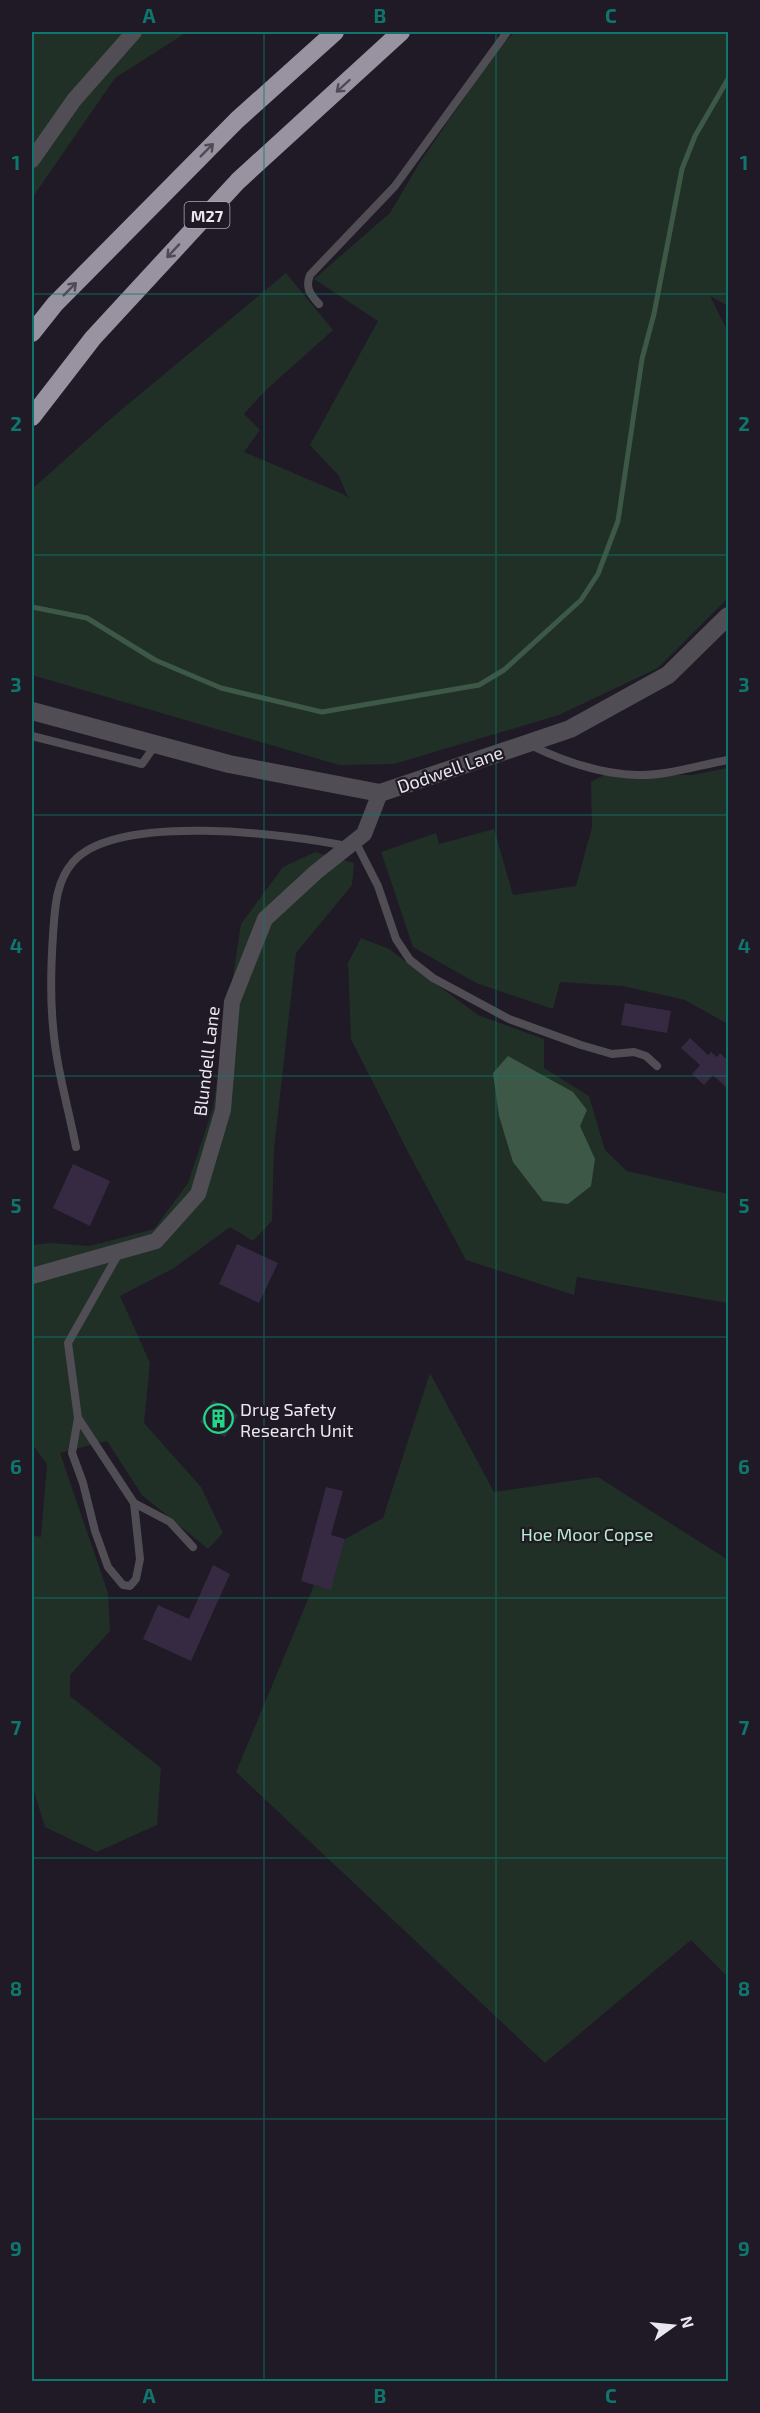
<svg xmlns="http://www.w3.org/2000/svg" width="760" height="2413" font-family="'Exo 2',sans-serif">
	<rect width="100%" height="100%" fill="#1f1a25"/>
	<!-- green -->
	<g fill="#203026">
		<path d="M32,32H187L115,78L32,198Z"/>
		<path d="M515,32H728V306L710,296L728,332V598L658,668L559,715L394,764L339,765L32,675V489L115,415L286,273L333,330L265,391L244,414L260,430L244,452L343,494L348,498L339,476L310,445L378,321L314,279L390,213L420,162L501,45Z"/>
		<path d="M728,768V1024L685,1000L623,986L560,982L553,1009L476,983L413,947L381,852L436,833L439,844L494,829L513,895L576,886L592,827L591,782L604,775H692Z"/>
		<path d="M315,852L354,863L352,885L296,953L274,1149L272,1221L253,1241L230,1227L174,1268L120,1296L150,1363L144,1423L201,1487L223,1533L208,1549L142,1495L107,1441L60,1453L108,1593L110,1631L70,1675V1696L161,1768L157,1825L97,1852L45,1827L32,1785V1535L41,1537L47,1464L32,1444V1245L51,1243L90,1246L154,1229L188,1183L213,1108L241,924L283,867Z"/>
		<path d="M361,938L389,949L478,1015L544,1039V1068L589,1096L605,1150L627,1171L728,1194V1303L577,1277L574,1295L466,1260L408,1152L351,1039L348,963Z"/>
		<path d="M430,1373L494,1492L598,1477L728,1560V1977L691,1940L545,2063L236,1772L314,1585L331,1589L345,1539L383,1518Z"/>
	</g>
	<!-- water -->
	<path fill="#3d5847" d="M508,1056L573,1092L587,1110L580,1126L595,1159L591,1186L568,1204L543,1201L513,1162L499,1116L493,1073Z"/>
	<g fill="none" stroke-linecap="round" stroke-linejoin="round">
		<!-- stream -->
		<path stroke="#3d5847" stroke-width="5" d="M32,607L87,618L155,660L221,688L322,712L479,685L504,670L581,600L598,574L618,521L642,359L654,314L682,169L695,136L728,79"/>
	</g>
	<!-- building -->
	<g fill="#352a41">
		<path d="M625,1003L671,1011L667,1033L621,1025Z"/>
		<path d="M690,1038L708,1055L711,1052L717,1057L720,1053L728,1061V1089L713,1075L704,1085L692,1074L700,1065L681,1048Z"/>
		<path d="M73,1164L110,1181L90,1226L53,1208Z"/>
		<path d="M237,1244L278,1263L259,1303L219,1284Z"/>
		<path d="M213,1400L238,1415L225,1437L200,1422Z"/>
		<path d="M326,1487L343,1491L331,1535L345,1539L331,1590L301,1581Z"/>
		<path d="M213,1565L230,1574L191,1661L143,1639L158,1605L189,1619Z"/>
	</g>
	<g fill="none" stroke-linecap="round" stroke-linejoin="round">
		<!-- service -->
		<g stroke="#504e54" stroke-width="8">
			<path d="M319,304C310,294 305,288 310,275L395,186L507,32"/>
			<path d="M32,736L142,764L156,744"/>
			<path d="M530,745C563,761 600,774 637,775C667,776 699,765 728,760"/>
			<path d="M355,841L378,886L396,939L410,960L433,978L509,1019L581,1045L612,1054L634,1052L646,1056L657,1066"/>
			<path d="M76,1147C68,1107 56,1066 53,1026C50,996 51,965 53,935C55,909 55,883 73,862C116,812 288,834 347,846"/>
			<path d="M78,1418L72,1453L83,1483L95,1531L108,1567L123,1585L130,1586L136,1579L140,1559L134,1503L78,1418L68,1343L119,1253"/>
			<path d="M134,1503L170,1522L193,1547"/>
		</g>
		<!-- minor -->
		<g stroke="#504e54" stroke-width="16">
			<path d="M32,160L74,100L134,32"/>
			<path d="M32,1276L156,1241L198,1194L223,1110L232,1002L265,919L316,872L364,834L380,793"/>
		</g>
		<!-- tertiary -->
		<path stroke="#504e54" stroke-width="18" d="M32,711L229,764L380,793L570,729L668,675L728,616"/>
		<!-- motorway -->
		<g stroke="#9992a1" stroke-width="18">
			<path d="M32,333L55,304L237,120L335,32"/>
			<path d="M32,417L93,338L238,181L401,32"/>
		</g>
	</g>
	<!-- one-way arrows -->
	<defs><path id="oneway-shaft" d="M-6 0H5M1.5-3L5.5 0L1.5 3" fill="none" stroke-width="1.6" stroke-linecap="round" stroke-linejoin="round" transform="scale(1.5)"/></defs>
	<g stroke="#504a57">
		<use href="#oneway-shaft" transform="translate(343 86) rotate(138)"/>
		<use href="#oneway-shaft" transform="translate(207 150) rotate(-45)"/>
		<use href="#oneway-shaft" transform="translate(173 251) rotate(133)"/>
		<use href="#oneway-shaft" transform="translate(70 289) rotate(-45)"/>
	</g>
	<!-- grid -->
	<path fill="none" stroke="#0f766e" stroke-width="1.5" stroke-opacity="0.55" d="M264,32V2382M496,32V2382M32,294H728M32,555H728M32,815H728M32,1076H728M32,1337H728M32,1598H728M32,1858H728M32,2119H728"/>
	<!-- icons -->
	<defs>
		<symbol id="building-ring" viewBox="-11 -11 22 22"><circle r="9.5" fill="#1f1a25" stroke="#21d887" stroke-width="1.5"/><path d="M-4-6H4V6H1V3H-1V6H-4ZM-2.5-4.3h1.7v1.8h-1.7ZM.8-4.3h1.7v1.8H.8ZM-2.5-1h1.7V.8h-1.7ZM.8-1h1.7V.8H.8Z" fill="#21d887"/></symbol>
	</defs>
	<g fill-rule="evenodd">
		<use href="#building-ring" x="202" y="1402" width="33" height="33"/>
	</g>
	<g text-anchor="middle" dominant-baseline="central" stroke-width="4.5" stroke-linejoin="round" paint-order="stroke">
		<!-- shield labels -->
		<rect fill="#1f1a25" stroke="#aeaab2" stroke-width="1.5" x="184.5" y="202" width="45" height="26" rx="4.5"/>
		<g font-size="16" font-weight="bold" fill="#ebe7ef">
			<text x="207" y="215">M27</text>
		</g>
		<!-- street labels -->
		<g font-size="18" fill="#ebe7ef" stroke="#1f1a25">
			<text transform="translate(450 769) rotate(-19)">Dodwell Lane</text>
			<text transform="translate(206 1061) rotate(-83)">Blundell Lane</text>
		</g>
		<!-- poi labels -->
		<g font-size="18" fill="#ebe7ef" stroke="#1f1a25" text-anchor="start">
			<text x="240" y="1409">Drug Safety<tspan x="240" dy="21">Research Unit</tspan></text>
		</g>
		<!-- park labels -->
		<g font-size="18" fill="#b6edca" stroke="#1f1a25">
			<text x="587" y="1534">Hoe Moor Copse</text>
		</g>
	</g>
	<!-- border -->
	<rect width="760" height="2413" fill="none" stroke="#1f1a25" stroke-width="66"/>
	<!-- north arrow -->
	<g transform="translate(673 2326) rotate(75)" stroke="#1f1a25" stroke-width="4.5" paint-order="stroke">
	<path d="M0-4.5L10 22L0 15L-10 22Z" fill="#ebe7ef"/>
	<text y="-9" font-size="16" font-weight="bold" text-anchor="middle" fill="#ebe7ef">N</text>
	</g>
	<rect x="33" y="33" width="694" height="2347" fill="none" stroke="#0f766e" stroke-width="2"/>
	<g font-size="20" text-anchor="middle" font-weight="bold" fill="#0f766e">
		<text x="149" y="23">A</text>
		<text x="380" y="23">B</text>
		<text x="611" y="23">C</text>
		<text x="16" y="170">1</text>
		<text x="744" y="170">1</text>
		<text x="16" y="431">2</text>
		<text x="744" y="431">2</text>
		<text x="16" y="692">3</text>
		<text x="744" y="692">3</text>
		<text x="16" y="953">4</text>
		<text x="744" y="953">4</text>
		<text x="16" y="1213">5</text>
		<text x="744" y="1213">5</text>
		<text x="16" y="1474">6</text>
		<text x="744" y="1474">6</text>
		<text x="16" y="1735">7</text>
		<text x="744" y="1735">7</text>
		<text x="16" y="1996">8</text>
		<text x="744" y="1996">8</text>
		<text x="16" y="2256">9</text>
		<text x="744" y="2256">9</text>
		<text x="149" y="2403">A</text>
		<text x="380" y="2403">B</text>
		<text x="611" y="2403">C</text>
	</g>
</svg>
